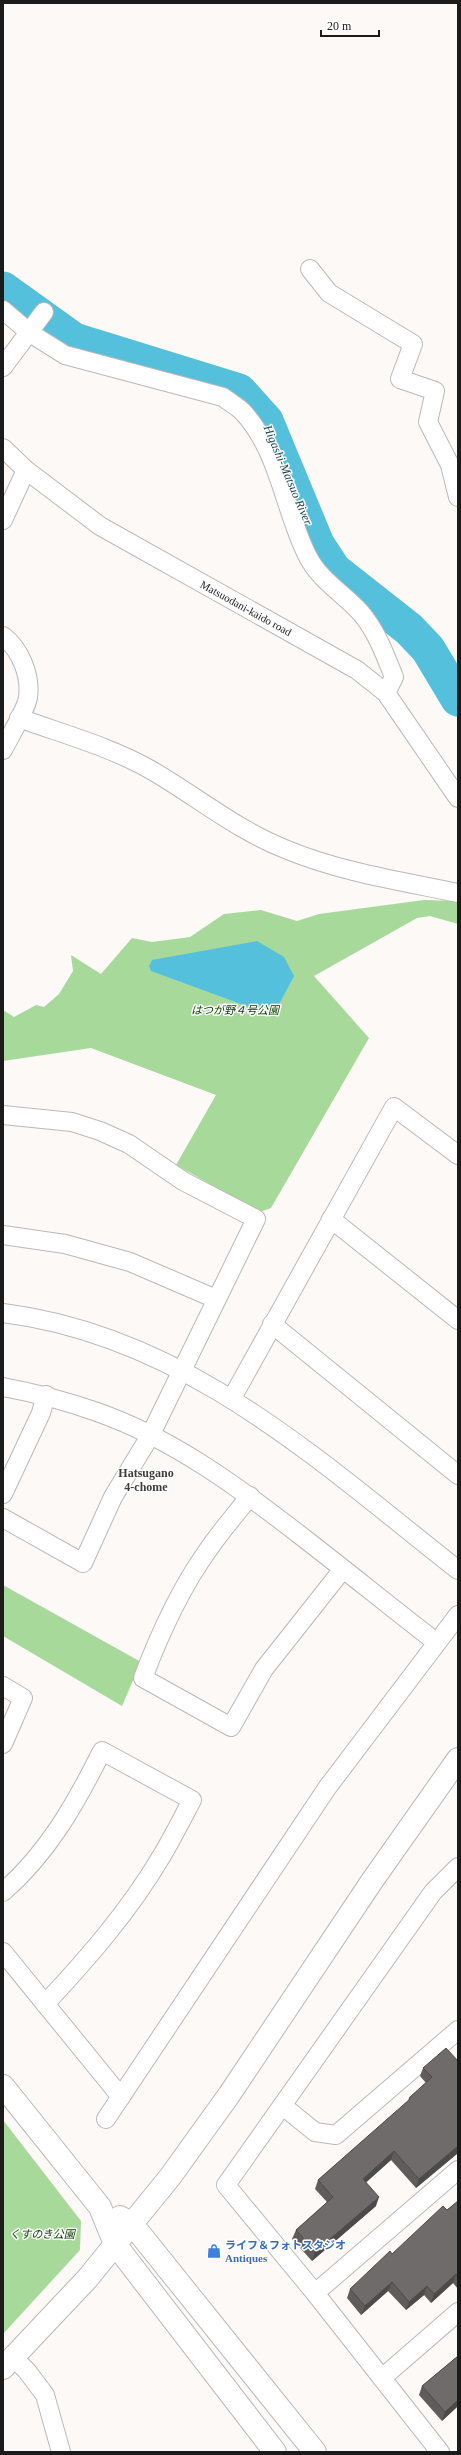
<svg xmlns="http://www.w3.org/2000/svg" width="461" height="2455" font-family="'Times New Roman','Noto Sans JP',serif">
	<rect width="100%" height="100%" fill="#fcf9f7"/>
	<!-- green -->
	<g fill="#a7d99b">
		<path d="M424,900L458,901V924L430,916L417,918L314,976L369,1038L271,1208L260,1212L176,1165L216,1095L91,1048L3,1061V1010L14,1017L36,1005L44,1007L59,994L73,971L71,955L101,974L132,938L152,942L190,937L224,914L261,910L297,921L319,914Z"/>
		<path d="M3,1585L141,1662L122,1706L3,1636Z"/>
		<path d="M3,2120L81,2221L80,2250L3,2334Z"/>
	</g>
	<!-- water -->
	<path fill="#54c0db" d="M257,941L284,957L294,976L276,1010L268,1014L151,971L149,966L152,960Z"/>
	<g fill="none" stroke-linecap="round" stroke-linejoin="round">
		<!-- river -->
		<path stroke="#54c0db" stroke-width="35" d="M3,289L74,340L239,391L266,421L317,544L334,570L409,629L428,649L458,699"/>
		<defs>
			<g id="minor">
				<path d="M310,269L329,293L413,344L400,379L435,391L428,422L450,465L458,497"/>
				<path d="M3,310L30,333L65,355L223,397C229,402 237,406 242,411C279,450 284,509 307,555C319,580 343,593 361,613C377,632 385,655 394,677L386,693"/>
				<path d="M3,367L44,312"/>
				<path d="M3,448L26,470L100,526L357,670L386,693L458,798"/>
				<path d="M3,520L26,470"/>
				<path d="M3,636C20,649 31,675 28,697C27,708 9,738 3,750"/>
				<path d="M19,718C63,734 111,747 151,770C196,796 237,830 285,849C340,872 400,881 458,893"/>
				<path d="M3,1115L72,1122L100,1131L129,1144L183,1181L256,1219L150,1436L113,1497L83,1563L3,1518"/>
				<path d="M331,1219L458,1320"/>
				<path d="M3,1235L65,1244L130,1262L216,1299"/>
				<path d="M3,1313C186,1336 319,1461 458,1570"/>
				<path d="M272,1324L458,1475"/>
				<path d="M3,1387C35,1393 66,1401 97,1412C174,1439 241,1489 305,1539C349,1573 392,1608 436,1642"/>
				<path d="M232,1398L394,1107L458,1155"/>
				<path d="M3,1494L41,1413L46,1395"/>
				<path d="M250,1496C236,1514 221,1531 208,1550C180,1589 160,1633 143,1678L231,1727L264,1669L343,1569"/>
				<path d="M3,1686L23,1698L3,1744"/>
				<path d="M3,1892C48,1853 76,1803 102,1751L192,1800C182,1819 172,1839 161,1857C129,1911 88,1958 45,2004"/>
				<path d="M3,1952L121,2097"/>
				<path d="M283,2106L315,2132L336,2135L458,2030"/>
				<path d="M106,2119L327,1788L458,1615"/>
				<path d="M315,2293L458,2170"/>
				<path d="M14,2358L27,2371L45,2395L61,2452"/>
				<path d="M382,2378L458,2312"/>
				<path d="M440,2452L315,2293L226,2185L433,1892L458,1867"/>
			</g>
			<g id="tertiary">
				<path d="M3,2086L100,2207L115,2244L275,2452"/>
				<path d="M120,2217L132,2224L315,2452"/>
				<path d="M3,2368L87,2279L170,2177L229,2095L372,1881L458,1759"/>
			</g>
		</defs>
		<!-- minor casing -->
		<use href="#minor" stroke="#bcb8b7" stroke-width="20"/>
		<!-- tertiary casing -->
		<use href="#tertiary" stroke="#bcb8b7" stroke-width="24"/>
		<!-- minor -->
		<use href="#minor" stroke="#fff" stroke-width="18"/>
		<!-- tertiary -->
		<use href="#tertiary" stroke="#fff" stroke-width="22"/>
	</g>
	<!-- wall -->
	<g fill="#5f5c5b">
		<path d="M458,2061V2153L416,2188L391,2160L366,2182L376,2206L312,2261L292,2239L296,2230L327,2202L315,2189L318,2180L408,2102L409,2098L426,2083L420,2076L423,2068Z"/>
		<path d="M458,2201V2289L453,2283L431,2303L424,2295L406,2310L388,2291L361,2315L347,2298L350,2289L392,2254L447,2210Z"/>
		<path d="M458,2356V2406L442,2421L419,2395L422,2386Z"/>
	</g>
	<!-- shaded-wall -->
	<g fill="#4d4b4a">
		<path d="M458,2146V2153L416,2188L419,2179Z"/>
		<path d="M394,2151L391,2160L360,2188L363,2179Z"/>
		<path d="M379,2197L376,2206L312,2261L315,2252Z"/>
		<path d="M456,2274L453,2283L431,2303L434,2294Z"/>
		<path d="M392,2282L388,2291L361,2315L365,2306Z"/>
		<path d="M427,2286L424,2295L406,2310L409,2302Z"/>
		<path d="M458,2400V2406L442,2421L445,2412Z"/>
	</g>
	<!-- building -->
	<g fill="#6e6b6a" stroke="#4d4b4a">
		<path d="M446,2048L458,2061V2146L419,2179L394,2151L363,2179L379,2197L315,2252L296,2230L333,2197L318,2180L410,2099L409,2098L432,2077L423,2068Z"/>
		<path d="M458,2201V2276L456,2274L434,2294L427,2286L409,2302L392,2282L365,2306L350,2289L390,2251L392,2254L443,2206L447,2210Z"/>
		<path d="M458,2356V2400L445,2412L422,2386Z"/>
	</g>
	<!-- icons -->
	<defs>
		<symbol id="shop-bare" viewBox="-9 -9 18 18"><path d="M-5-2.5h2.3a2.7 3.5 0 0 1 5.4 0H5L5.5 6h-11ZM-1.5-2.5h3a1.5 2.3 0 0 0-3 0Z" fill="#3f7fe0" stroke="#fff" stroke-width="2.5" paint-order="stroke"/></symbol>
	</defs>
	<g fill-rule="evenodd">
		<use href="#shop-bare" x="204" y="2241" width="20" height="20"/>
	</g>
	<g text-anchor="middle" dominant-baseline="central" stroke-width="3" stroke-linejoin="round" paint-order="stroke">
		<!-- street labels -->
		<g font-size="11" fill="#1c1b1b" stroke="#fff">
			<text transform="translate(246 608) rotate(29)">Matsuodani-kaido road</text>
		</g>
		<!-- park labels -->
		<g font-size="11" font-style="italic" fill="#0d4100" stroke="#fff">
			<text x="235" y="1010">はつが野４号公園</text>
			<text x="42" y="2234">くすのき公園</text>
		</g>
		<!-- shop labels -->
		<g font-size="11" font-weight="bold" fill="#366cbe" stroke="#fff" text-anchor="start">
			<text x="225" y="2245">ライフ＆フォトスタジオ<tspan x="225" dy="13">Antiques</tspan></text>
		</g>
		<!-- water labels -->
		<g font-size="12" font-style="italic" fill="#174753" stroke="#fff">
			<text transform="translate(288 475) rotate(67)">Higashi-Matsuo River</text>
		</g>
		<!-- neighbourhood labels -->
		<g font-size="12" font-weight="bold" fill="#3f3d3c" stroke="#fff">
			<text x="146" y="1473">Hatsugano<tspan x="146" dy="14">4-chome</tspan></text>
		</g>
	</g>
	<!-- border -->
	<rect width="461" height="2455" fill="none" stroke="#1c1b1b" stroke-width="8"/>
	<!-- scale -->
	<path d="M321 30v6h58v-6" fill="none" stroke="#1c1b1b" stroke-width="2"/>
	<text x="327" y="30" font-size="12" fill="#1c1b1b" stroke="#ffffff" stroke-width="3" paint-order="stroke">20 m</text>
</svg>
